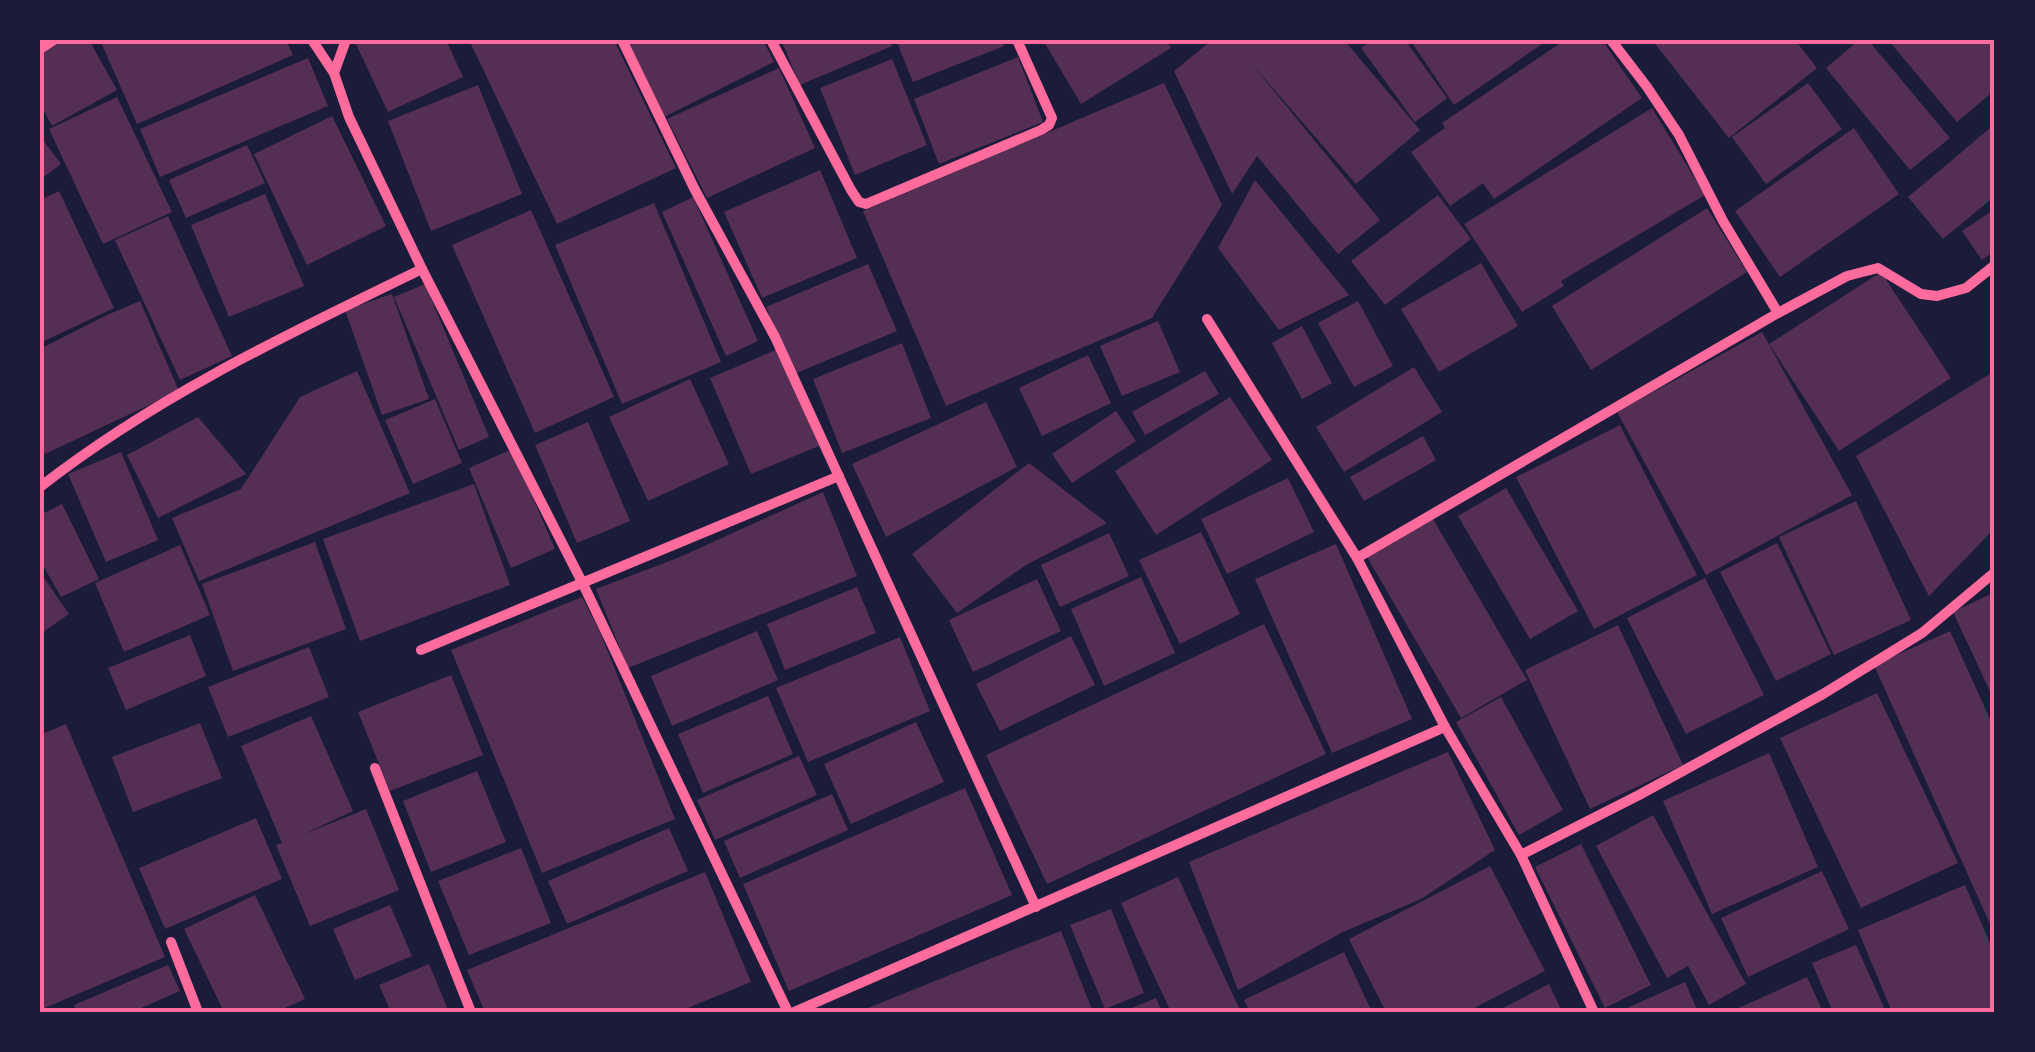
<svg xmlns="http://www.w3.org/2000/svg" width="2035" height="1052" font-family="Cabin,sans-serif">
	<rect width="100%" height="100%" fill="#1b1b3a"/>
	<!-- building -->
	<g fill="#542f53">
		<path d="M65,40H89L117,90L52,126L40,104V55Z"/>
		<path d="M100,40H286L293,55L137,124Z"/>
		<path d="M354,40H446L463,77L388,112Z"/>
		<path d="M469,40H614L676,168L557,224Z"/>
		<path d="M626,40H763L774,62L664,117Z"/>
		<path d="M781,40H890L892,46L800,85Z"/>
		<path d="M896,40H1002L1004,46L913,82Z"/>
		<path d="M1043,40H1167L1171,48L1081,104Z"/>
		<path d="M1212,40H1344L1420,130L1356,184L1250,62L1380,220L1338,254L1257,156L1232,194L1174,71Z"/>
		<path d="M1372,40H1405L1447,98L1415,122L1361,48Z"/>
		<path d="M1410,40H1548L1454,105Z"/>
		<path d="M1565,40H1602L1642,98L1494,199L1483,183L1450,206L1411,152L1445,128L1442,123Z"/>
		<path d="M1652,40H1795L1817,68L1729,138Z"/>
		<path d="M1859,40H1868L1950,138L1910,170L1826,68Z"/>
		<path d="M1888,40H1994L1995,90L1957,122Z"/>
		<path d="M1018,57L1043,122L939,164L914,99Z"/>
		<path d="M308,58L328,106L160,177L140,129Z"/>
		<path d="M892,59L927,145L855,175L820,88Z"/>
		<path d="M779,68L815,148L707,198L667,119Z"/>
		<path d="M1164,83L1222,205L1152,318L946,406L863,211Z"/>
		<path d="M1808,83L1842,129L1766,184L1732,137Z"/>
		<path d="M478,85L522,194L431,231L388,121Z"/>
		<path d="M117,97L172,212L103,244L49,129Z"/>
		<path d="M1652,108L1705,195L1561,281L1564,286L1522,312L1464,224Z"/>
		<path d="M332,116L386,226L307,265L254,154Z"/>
		<path d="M1995,124V196L1943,239L1908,197Z"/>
		<path d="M1854,128L1899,194L1780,277L1735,211Z"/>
		<path d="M40,136L61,164L40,180Z"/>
		<path d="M247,145L265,183L186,218L169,180Z"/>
		<path d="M820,170L857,258L762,298L724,212Z"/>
		<path d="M1255,180L1349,295L1279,330L1218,248Z"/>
		<path d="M59,191L114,308L40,343V200Z"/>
		<path d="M265,194L304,286L229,317L191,225Z"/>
		<path d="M1438,195L1471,239L1385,305L1351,261Z"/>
		<path d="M693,197L758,341L726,356L662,212Z"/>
		<path d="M654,203L721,362L622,404L555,245Z"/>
		<path d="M1707,208L1747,272L1591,370L1552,306Z"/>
		<path d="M1995,209V251L1982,260L1962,231Z"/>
		<path d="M531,210L614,397L535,433L452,245Z"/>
		<path d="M168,216L232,356L180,380L115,240Z"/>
		<path d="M1481,263L1518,326L1439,372L1401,309Z"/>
		<path d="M868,264L897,331L794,374L766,307Z"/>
		<path d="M1881,272L1951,378L1839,451L1769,344Z"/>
		<path d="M425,284L489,437L459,450L394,297Z"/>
		<path d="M392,294L429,399L382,415L345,310Z"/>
		<path d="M140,301L179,391L45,454L40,443V349L107,315Z"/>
		<path d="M1358,301L1393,366L1354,387L1318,323Z"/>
		<path d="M1158,321L1180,372L1122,396L1100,346Z"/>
		<path d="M1302,326L1332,383L1302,399L1272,343Z"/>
		<path d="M1762,332L1852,495L1706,575L1617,412Z"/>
		<path d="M902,343L931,418L842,453L813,379Z"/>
		<path d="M778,349L819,446L751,474L710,378Z"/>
		<path d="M1088,355L1111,403L1042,436L1019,388Z"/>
		<path d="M1414,367L1442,412L1344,472L1316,427Z"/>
		<path d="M357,371L410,493L199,581L172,518L241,489L300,397Z"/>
		<path d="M1205,371L1219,394L1145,435L1132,412Z"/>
		<path d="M1995,371V528L1929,596L1856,456Z"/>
		<path d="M690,379L729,464L648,501L609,417Z"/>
		<path d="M1230,397L1272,460L1156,535L1115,471Z"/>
		<path d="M435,399L462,463L413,484L385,420Z"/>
		<path d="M986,402L1017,467L886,537L852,464Z"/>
		<path d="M1116,411L1136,441L1072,483L1052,454Z"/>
		<path d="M198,417L246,474L158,518L127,455Z"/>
		<path d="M588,422L630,521L577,543L535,445Z"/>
		<path d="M1620,425L1697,575L1594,629L1516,477Z"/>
		<path d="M1423,436L1436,460L1364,501L1350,477Z"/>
		<path d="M512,449L555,549L511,568L469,468Z"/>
		<path d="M121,452L158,540L106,562L68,474Z"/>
		<path d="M1029,463L1107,523L1026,565L957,613L912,554Z"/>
		<path d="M1288,478L1314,532L1227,574L1201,519Z"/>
		<path d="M474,484L510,585L360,641L323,539Z"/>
		<path d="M1506,488L1578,611L1530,639L1458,516Z"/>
		<path d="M823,492L857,576L628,668L596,589L680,557Z"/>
		<path d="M1856,501L1911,620L1834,655L1779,537Z"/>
		<path d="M62,504L99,579L61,597L40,560V515Z"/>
		<path d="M1433,519L1527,680L1461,718L1367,557Z"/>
		<path d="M1201,532L1240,614L1180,644L1139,560Z"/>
		<path d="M1109,533L1129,576L1060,607L1041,565Z"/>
		<path d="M315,542L346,629L233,671L202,584Z"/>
		<path d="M1777,543L1831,654L1776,681L1720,572Z"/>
		<path d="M1336,544L1412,719L1332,753L1255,579Z"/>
		<path d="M180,545L210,615L124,652L95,583Z"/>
		<path d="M40,572L69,614L40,634Z"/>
		<path d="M1141,577L1175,653L1104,686L1071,609Z"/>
		<path d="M1705,578L1764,695L1686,734L1627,618Z"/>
		<path d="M1037,579L1061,631L973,672L949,620Z"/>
		<path d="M857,587L876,633L785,670L767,624Z"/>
		<path d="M1995,592V702L1953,612Z"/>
		<path d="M582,597L600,632L675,819L542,873L451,650Z"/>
		<path d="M1264,624L1326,754L1047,884L986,755Z"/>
		<path d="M1618,625L1683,765L1590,809L1525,670Z"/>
		<path d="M757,631L778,680L672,726L651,676Z"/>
		<path d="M1950,631L1995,730V922L1990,924L1874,665Z"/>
		<path d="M190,635L206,676L126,710L108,668Z"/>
		<path d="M1071,636L1095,685L1000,731L976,684Z"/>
		<path d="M900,637L930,711L808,762L776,688Z"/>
		<path d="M309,647L329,697L228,737L208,687Z"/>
		<path d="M451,675L483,755L390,791L358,712Z"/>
		<path d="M1877,693L1958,863L1861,908L1780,738Z"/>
		<path d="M768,696L793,754L703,793L678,734Z"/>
		<path d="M1501,697L1563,810L1519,835L1456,722Z"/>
		<path d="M311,716L353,811L302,835L366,809L399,890L310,926L276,845L282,843L241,746Z"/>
		<path d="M916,722L944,782L851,824L824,764Z"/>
		<path d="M200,723L222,778L133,812L112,757Z"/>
		<path d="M66,724L165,957L40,1010V735Z"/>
		<path d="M1448,752L1495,850L1421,899L1343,932L1238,990L1189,862Z"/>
		<path d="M1769,753L1818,867L1712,914L1663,801Z"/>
		<path d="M799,756L817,795L715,840L697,800Z"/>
		<path d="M477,771L506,842L431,872L403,801Z"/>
		<path d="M965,788L1012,895L789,991L743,884Z"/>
		<path d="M832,794L848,830L740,878L724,841Z"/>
		<path d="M1653,815L1746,984L1709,1005L1688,966L1667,978L1596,846Z"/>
		<path d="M256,818L282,879L165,929L139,868Z"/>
		<path d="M669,828L688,871L567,924L548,881Z"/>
		<path d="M1581,844L1651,985L1605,1008L1535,867Z"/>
		<path d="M521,848L551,923L469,955L438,881Z"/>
		<path d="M1490,866L1545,971L1467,1012H1386L1349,939Z"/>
		<path d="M1822,871L1849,929L1748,977L1721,918Z"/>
		<path d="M705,872L751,982L678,1012H485L467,970Z"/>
		<path d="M1178,877L1199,923L1241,1012H1171L1142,950L1121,903Z"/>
		<path d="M1965,885L1995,955V1012H1892L1858,930Z"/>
		<path d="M255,895L305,999L276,1012H224L184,929Z"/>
		<path d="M390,905L412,956L355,980L333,929Z"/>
		<path d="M1111,909L1144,993L1105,1009L1070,925Z"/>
		<path d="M1061,931L1093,1012H858L997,956Z"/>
		<path d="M1856,945L1886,1012H1833L1812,963Z"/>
		<path d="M1344,952L1372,1012H1250L1244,1000Z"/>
		<path d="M429,964L449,1012H391L379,985Z"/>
		<path d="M168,965L180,991L132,1012H77L74,1005Z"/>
		<path d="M1807,977L1823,1012H1729L1761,998Z"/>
		<path d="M1685,982L1698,1012H1618Z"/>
		<path d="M1549,984L1562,1012H1495L1507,1006Z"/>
		<path d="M1156,998L1162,1012H1122Z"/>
	</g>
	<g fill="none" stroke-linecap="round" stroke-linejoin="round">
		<!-- minor -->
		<g stroke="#ff6b9d" stroke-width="10">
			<path d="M312,40L334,73"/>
			<path d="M346,40L334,73L349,117L422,269L583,584L788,1012"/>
			<path d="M622,40L695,190L775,337L1036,907"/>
			<path d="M771,40L851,190L859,202L866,204L1041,130L1049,125L1052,118L1017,40"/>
			<path d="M40,49L54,40"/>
			<path d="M1778,313L1847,276L1878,268L1921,294L1937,296L1966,288L1995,265"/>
			<path d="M1207,319L1357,558L1445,727L1521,855L1639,795L1823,694L1922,633L1995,572"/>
			<path d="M40,487C156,396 290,333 422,269"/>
			<path d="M1357,558L1778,313L1723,221L1679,135L1647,87L1611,40"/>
			<path d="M421,650L839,476"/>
			<path d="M375,768L471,1012"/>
			<path d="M1521,855L1594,1012"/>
			<path d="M171,942L198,1012"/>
			<path d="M794,1012L1445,727"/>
		</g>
	</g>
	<!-- border -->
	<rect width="2035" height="1052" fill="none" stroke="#1b1b3a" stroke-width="85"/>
	<rect x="42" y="42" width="1950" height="968" fill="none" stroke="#ff6b9d" stroke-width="4"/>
</svg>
